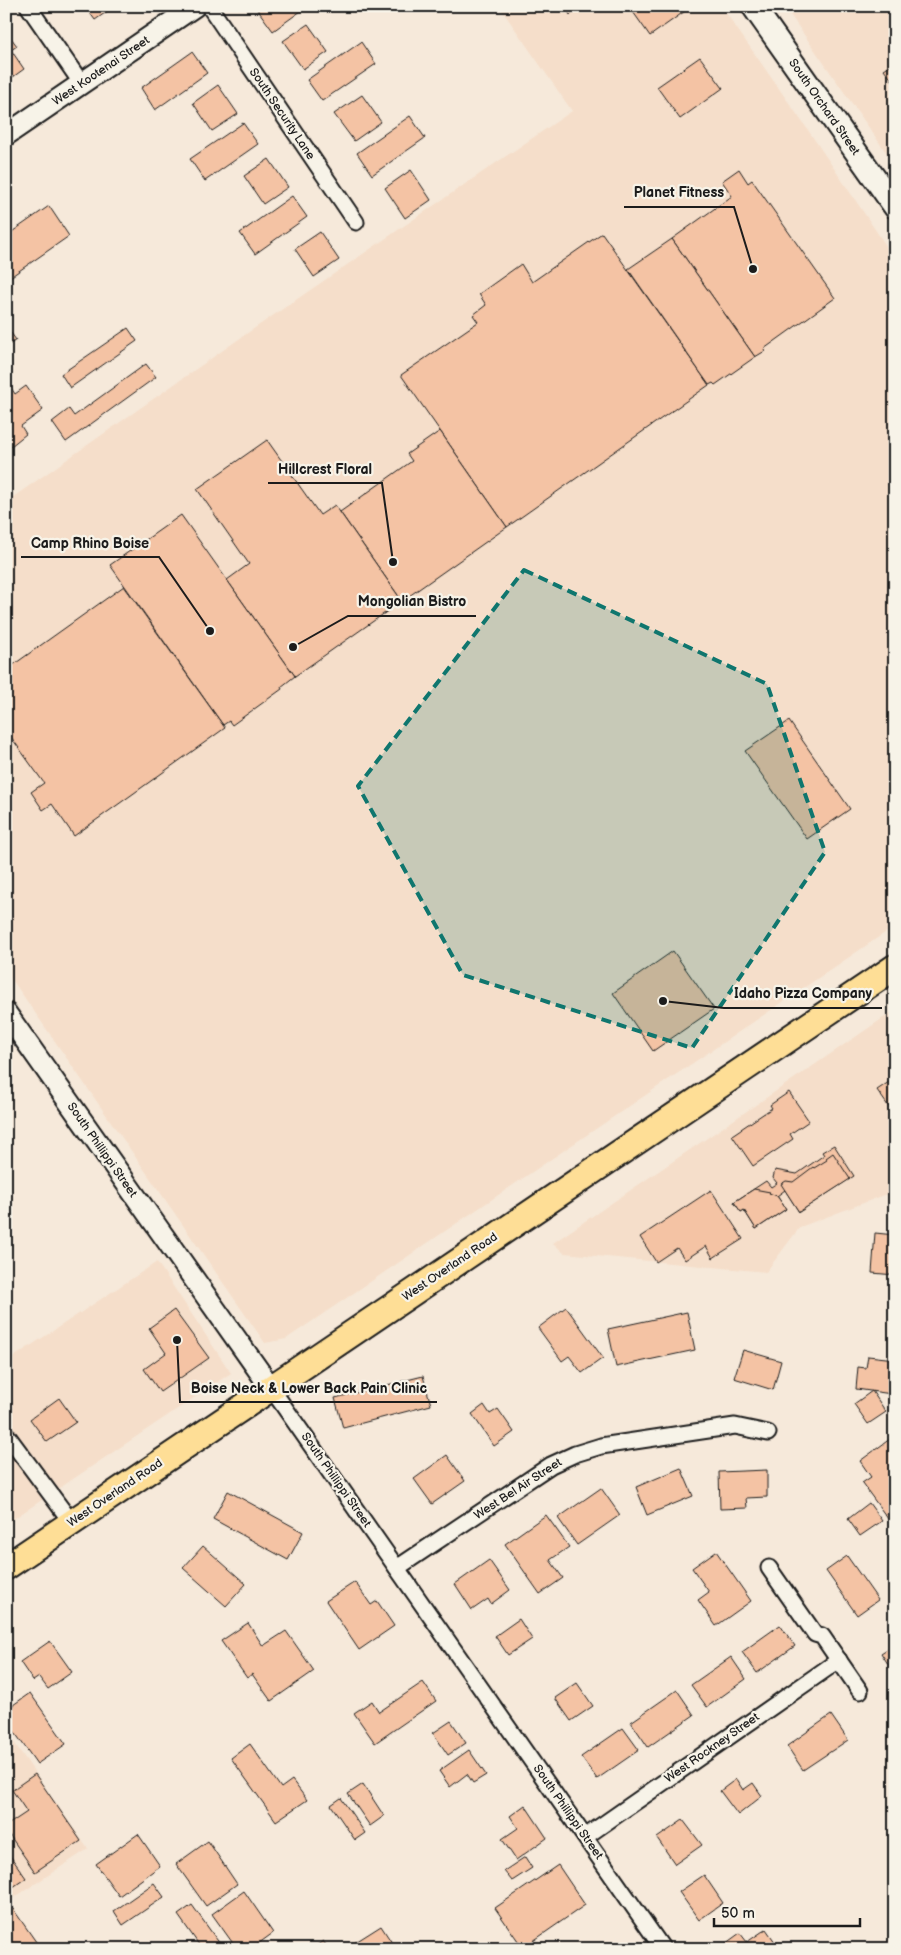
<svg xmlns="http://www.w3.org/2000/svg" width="901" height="1955" font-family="'Balsamiq Sans',sans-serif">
	<rect width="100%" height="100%" fill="#f6e9da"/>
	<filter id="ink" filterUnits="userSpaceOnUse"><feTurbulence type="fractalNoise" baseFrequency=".02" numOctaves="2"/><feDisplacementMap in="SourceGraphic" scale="10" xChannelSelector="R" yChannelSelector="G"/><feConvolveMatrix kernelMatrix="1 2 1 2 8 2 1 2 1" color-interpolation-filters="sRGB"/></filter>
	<g filter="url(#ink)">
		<!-- built -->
		<g fill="#f5deca">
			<path d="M499,6H721L808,130L895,259V926L286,1339L265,1343L6,971V502L249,332L572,111Z"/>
			<path d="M784,6H895V165Z"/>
			<path d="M895,1010V1191L800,1227L766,1272L564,1253L553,1243Z"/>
			<path d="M157,1262L231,1373L6,1524V1421L11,1418L6,1410V1362Z"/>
			<path d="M6,1731L88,1849L6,1903Z"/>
		</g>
		<!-- building -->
		<g fill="#f4c3a4" stroke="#1c1c1c">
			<path d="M85,6H115L95,20Z"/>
			<path d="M260,6H308L273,31L257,9Z"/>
			<path d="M565,6H584L570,15Z"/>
			<path d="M635,6H686L688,9L650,36L631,9Z"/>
			<path d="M308,24L328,52L303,69L283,41Z"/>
			<path d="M6,31L17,46L11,50L24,69L6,82Z"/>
			<path d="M361,42L376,64L322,101L307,80Z"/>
			<path d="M192,52L207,73L155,110L141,88Z"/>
			<path d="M700,57L723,88L680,119L657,87Z"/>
			<path d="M895,62V84L884,69Z"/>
			<path d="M218,85L238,114L212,131L193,103Z"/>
			<path d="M362,95L381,122L354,141L334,114Z"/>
			<path d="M410,116L425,138L372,175L357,153Z"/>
			<path d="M243,123L258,144L205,181L190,159Z"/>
			<path d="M269,159L288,187L263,204L244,176Z"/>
			<path d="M739,169L748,183L752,180L835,298L764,349L765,351L755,357L672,239L732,196L722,181Z"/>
			<path d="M411,170L431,200L405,218L385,188Z"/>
			<path d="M292,196L307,217L255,254L240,233Z"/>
			<path d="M49,206L69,236L6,280V236Z"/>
			<path d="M320,232L339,260L314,277L295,249Z"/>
			<path d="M602,233L709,385L507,527L401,375L478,322L473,315L486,305L479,294L521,264L532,282Z"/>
			<path d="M672,239L755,357L715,385L713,383L709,385L628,269Z"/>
			<path d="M6,326L16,340L6,347Z"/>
			<path d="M128,328L137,341L70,388L61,374Z"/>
			<path d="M146,364L156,377L66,442L52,422L69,409L74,416Z"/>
			<path d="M6,380L15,394L26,386L43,410L21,426L26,434L6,450Z"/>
			<path d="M440,431L507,527L402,601L340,512L412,461L407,454Z"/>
			<path d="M267,440L320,515L335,505L402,601L295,676L227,580L249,564L197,489Z"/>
			<path d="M181,515L295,676L281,687L282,689L232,725L229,721L223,725L110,565Z"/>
			<path d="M124,586L225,728L74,836L52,804L43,810L31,792L44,783L6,730V670Z"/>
			<path d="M789,721L850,809L807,839L745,751Z"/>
			<path d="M673,951L714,1009L653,1051L613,993Z"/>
			<path d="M895,1078V1116L877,1090Z"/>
			<path d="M789,1092L809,1121L790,1134L793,1139L753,1166L732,1135L772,1108L770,1105Z"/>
			<path d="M834,1145L854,1176L799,1212L785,1190L777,1196L786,1209L756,1229L744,1210L741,1212L734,1202L766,1181L771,1187L777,1183L773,1178L775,1170L797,1174L824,1155L822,1152Z"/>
			<path d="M833,1153L850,1179L799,1212L781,1184L786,1181L793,1182L813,1167L814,1168L827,1160L826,1158Z"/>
			<path d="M754,1189L770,1192L769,1193L777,1196L786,1209L756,1229L744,1210L741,1212L734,1202Z"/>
			<path d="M711,1190L743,1239L713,1258L706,1246L685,1260L677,1248L656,1262L640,1237Z"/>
			<path d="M875,1233L895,1235V1275L872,1273Z"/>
			<path d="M566,1307L603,1358L582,1373L569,1356L562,1361L538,1328Z"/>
			<path d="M174,1310L209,1358L160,1392L144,1369L166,1353L149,1328Z"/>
			<path d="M687,1312L695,1350L616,1367L608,1329Z"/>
			<path d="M743,1350L781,1361L773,1390L734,1378Z"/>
			<path d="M868,1356L895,1359L892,1394L856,1389L858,1367L866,1368Z"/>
			<path d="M423,1376L431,1405L343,1428L335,1398Z"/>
			<path d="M872,1391L886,1412L868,1424L854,1404Z"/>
			<path d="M59,1398L76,1422L47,1442L30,1419Z"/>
			<path d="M484,1405L490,1414L498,1409L514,1432L494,1446L472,1414Z"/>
			<path d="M894,1436L895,1520L891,1523L862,1483L871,1477L860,1461Z"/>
			<path d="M447,1455L465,1481L432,1504L414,1479Z"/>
			<path d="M681,1468L693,1496L647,1515L636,1487Z"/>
			<path d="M767,1470V1497L746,1498L747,1508L720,1509L719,1472Z"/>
			<path d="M601,1488L620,1515L577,1545L558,1518Z"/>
			<path d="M228,1491L303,1532L288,1560L213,1519Z"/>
			<path d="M869,1503L882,1521L860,1536L848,1519Z"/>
			<path d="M546,1515L569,1547L550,1560L563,1578L540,1594L505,1544Z"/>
			<path d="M203,1546L246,1584L226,1606L183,1568Z"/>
			<path d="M716,1551L751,1601L716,1626L698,1600L709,1592L692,1568Z"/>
			<path d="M847,1556L878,1600L857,1615L826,1571Z"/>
			<path d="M489,1560L510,1590L491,1604L488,1599L472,1610L455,1584Z"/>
			<path d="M355,1582L371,1605L377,1601L394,1626L359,1650L326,1601Z"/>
			<path d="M519,1619L532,1639L508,1655L495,1636Z"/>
			<path d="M248,1623L263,1646L286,1631L314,1671L271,1701L252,1674L247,1678L221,1641Z"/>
			<path d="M780,1625L795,1646L757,1673L742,1652Z"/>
			<path d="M50,1641L72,1672L48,1689L39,1677L33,1681L20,1662Z"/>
			<path d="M895,1644V1675L881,1653Z"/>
			<path d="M731,1657L746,1679L707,1707L691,1685Z"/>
			<path d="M423,1682L436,1701L375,1743L354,1713L372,1701L379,1712Z"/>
			<path d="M577,1683L593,1706L571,1721L555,1698Z"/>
			<path d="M677,1690L694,1715L648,1747L631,1722Z"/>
			<path d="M30,1693L66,1744L37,1764L6,1720V1710Z"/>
			<path d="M831,1715L848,1740L803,1770L787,1746Z"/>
			<path d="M451,1721L466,1743L448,1755L433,1733Z"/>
			<path d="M623,1728L639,1750L597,1779L581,1757Z"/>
			<path d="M250,1744L281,1788L292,1780L307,1800L276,1821L231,1758Z"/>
			<path d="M469,1750L486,1775L473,1783L467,1774L450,1787L439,1771Z"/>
			<path d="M35,1774L81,1841L35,1872L6,1830V1826L27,1812L12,1790Z"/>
			<path d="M736,1779L743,1790L753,1783L762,1796L738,1815L720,1791Z"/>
			<path d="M363,1784L384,1816L370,1826L348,1794Z"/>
			<path d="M341,1798L365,1833L355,1840L331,1805Z"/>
			<path d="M525,1805L547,1838L516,1860L502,1839L518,1828L510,1816Z"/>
			<path d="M683,1820L702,1845L675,1864L657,1838Z"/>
			<path d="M138,1834L160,1866L119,1896L96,1864Z"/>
			<path d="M208,1841L237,1884L206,1906L176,1864Z"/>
			<path d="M6,1850L26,1878L6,1892Z"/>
			<path d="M525,1857L532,1868L512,1881L504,1871Z"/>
			<path d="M558,1865L585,1905L523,1948L495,1908Z"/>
			<path d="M704,1875L723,1903L699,1920L679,1892Z"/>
			<path d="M154,1883L164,1897L123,1925L114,1911Z"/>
			<path d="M244,1891L273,1933L251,1949H237L212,1914Z"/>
			<path d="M192,1905L220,1944L214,1949H202L178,1915Z"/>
			<path d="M11,1906L41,1949H6V1910Z"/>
			<path d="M381,1926L396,1949H354L351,1945Z"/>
			<path d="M766,1929L780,1949H724L722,1946L740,1933L747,1942Z"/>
			<path d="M323,1941L329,1949H312Z"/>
			<path d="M465,1942L470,1949H456Z"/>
		</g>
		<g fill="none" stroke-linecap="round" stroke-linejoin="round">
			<defs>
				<g id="minor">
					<path d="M28,6L82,84"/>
					<path d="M209,6L356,222"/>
					<path d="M271,1388L663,1949"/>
					<path d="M6,1434L72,1523"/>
					<path d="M397,1568L551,1465L575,1454L601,1446L735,1426L768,1433"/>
					<path d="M769,1568L815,1634L822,1636L860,1691"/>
					<path d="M585,1837L839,1660"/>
				</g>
				<g id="tertiary">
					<path d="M6,135L195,6"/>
					<path d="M6,1013L271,1388"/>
				</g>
				<path id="secondary" d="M753,6L895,207"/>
				<path id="primary" d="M6,1567L895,967"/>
			</defs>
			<!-- minor casing -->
			<use href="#minor" stroke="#1c1c1c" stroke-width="19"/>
			<!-- tertiary casing -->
			<use href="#tertiary" stroke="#1c1c1c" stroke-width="24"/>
			<!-- secondary casing -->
			<use href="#secondary" stroke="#1c1c1c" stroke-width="26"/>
			<!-- primary casing -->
			<use href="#primary" stroke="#1c1c1c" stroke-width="29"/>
			<!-- minor -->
			<use href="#minor" stroke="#f7f3e8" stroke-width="15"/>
			<!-- tertiary -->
			<use href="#tertiary" stroke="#f7f3e8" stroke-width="20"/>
			<!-- secondary -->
			<use href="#secondary" stroke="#f7f3e8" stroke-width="22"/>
			<!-- primary -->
			<use href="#primary" stroke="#fede96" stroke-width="25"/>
		</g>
	</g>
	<!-- marked area -->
	<path fill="#0f766e" fill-opacity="0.2" stroke="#0f766e" stroke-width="4" stroke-dasharray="10 6" stroke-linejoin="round" d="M524,570L767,684L825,852L692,1048L463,975L358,786Z"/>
	<g text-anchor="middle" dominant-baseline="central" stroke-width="4.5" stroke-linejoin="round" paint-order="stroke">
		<!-- street labels -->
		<g font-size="12" fill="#1c1c1c" stroke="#f7f3e8">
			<text transform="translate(101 71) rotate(-34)">West Kootenai Street</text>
			<text transform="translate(824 107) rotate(55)">South Orchard Street</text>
			<text transform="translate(282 114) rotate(56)">South Security Lane</text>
			<text transform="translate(102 1150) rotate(55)">South Phillippi Street</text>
			<text transform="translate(450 1267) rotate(-34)">West Overland Road</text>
			<text transform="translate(336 1480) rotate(55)">South Phillippi Street</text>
			<text transform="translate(518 1489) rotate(-33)">West Bel Air Street</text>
			<text transform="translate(115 1493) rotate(-34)">West Overland Road</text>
			<text transform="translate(712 1748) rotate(-35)">West Rockney Street</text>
			<text transform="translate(568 1812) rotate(55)">South Phillippi Street</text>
		</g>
	</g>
	<!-- callouts -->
	<path fill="none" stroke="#1c1c1c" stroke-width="2" d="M753 269L734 207H624M393 562L382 483H268M210 631L159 557H21M293 647L348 616H476M663 1001L724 1008H882M177 1340L180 1402H437"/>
	<g fill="#1c1c1c" stroke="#f7f3e8" stroke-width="2">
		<circle cx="753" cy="269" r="5"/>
		<circle cx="393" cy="562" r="5"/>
		<circle cx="210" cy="631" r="5"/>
		<circle cx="293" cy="647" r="5"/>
		<circle cx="663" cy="1001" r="5"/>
		<circle cx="177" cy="1340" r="5"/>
	</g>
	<g font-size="14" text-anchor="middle" font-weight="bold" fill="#1c1c1c" stroke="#f7f3e8" stroke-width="4.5" stroke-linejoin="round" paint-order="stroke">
		<text x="679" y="197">Planet Fitness</text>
		<text x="325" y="474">Hillcrest Floral</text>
		<text x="90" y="548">Camp Rhino Boise</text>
		<text x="412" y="606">Mongolian Bistro</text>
		<text x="803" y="998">Idaho Pizza Company</text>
		<text x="309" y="1393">Boise Neck &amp; Lower Back Pain Clinic</text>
	</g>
	<!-- margin -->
	<rect width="901" height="1955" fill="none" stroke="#f7f3e8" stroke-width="25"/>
	<rect x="12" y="12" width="876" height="1930" fill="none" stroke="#1c1c1c" stroke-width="2" filter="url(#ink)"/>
	<!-- scale -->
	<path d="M714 1918v8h146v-8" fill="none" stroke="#1c1c1c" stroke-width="2.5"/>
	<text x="721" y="1918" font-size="15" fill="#1c1c1c" stroke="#f7f3e8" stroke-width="4" paint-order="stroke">50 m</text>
</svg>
